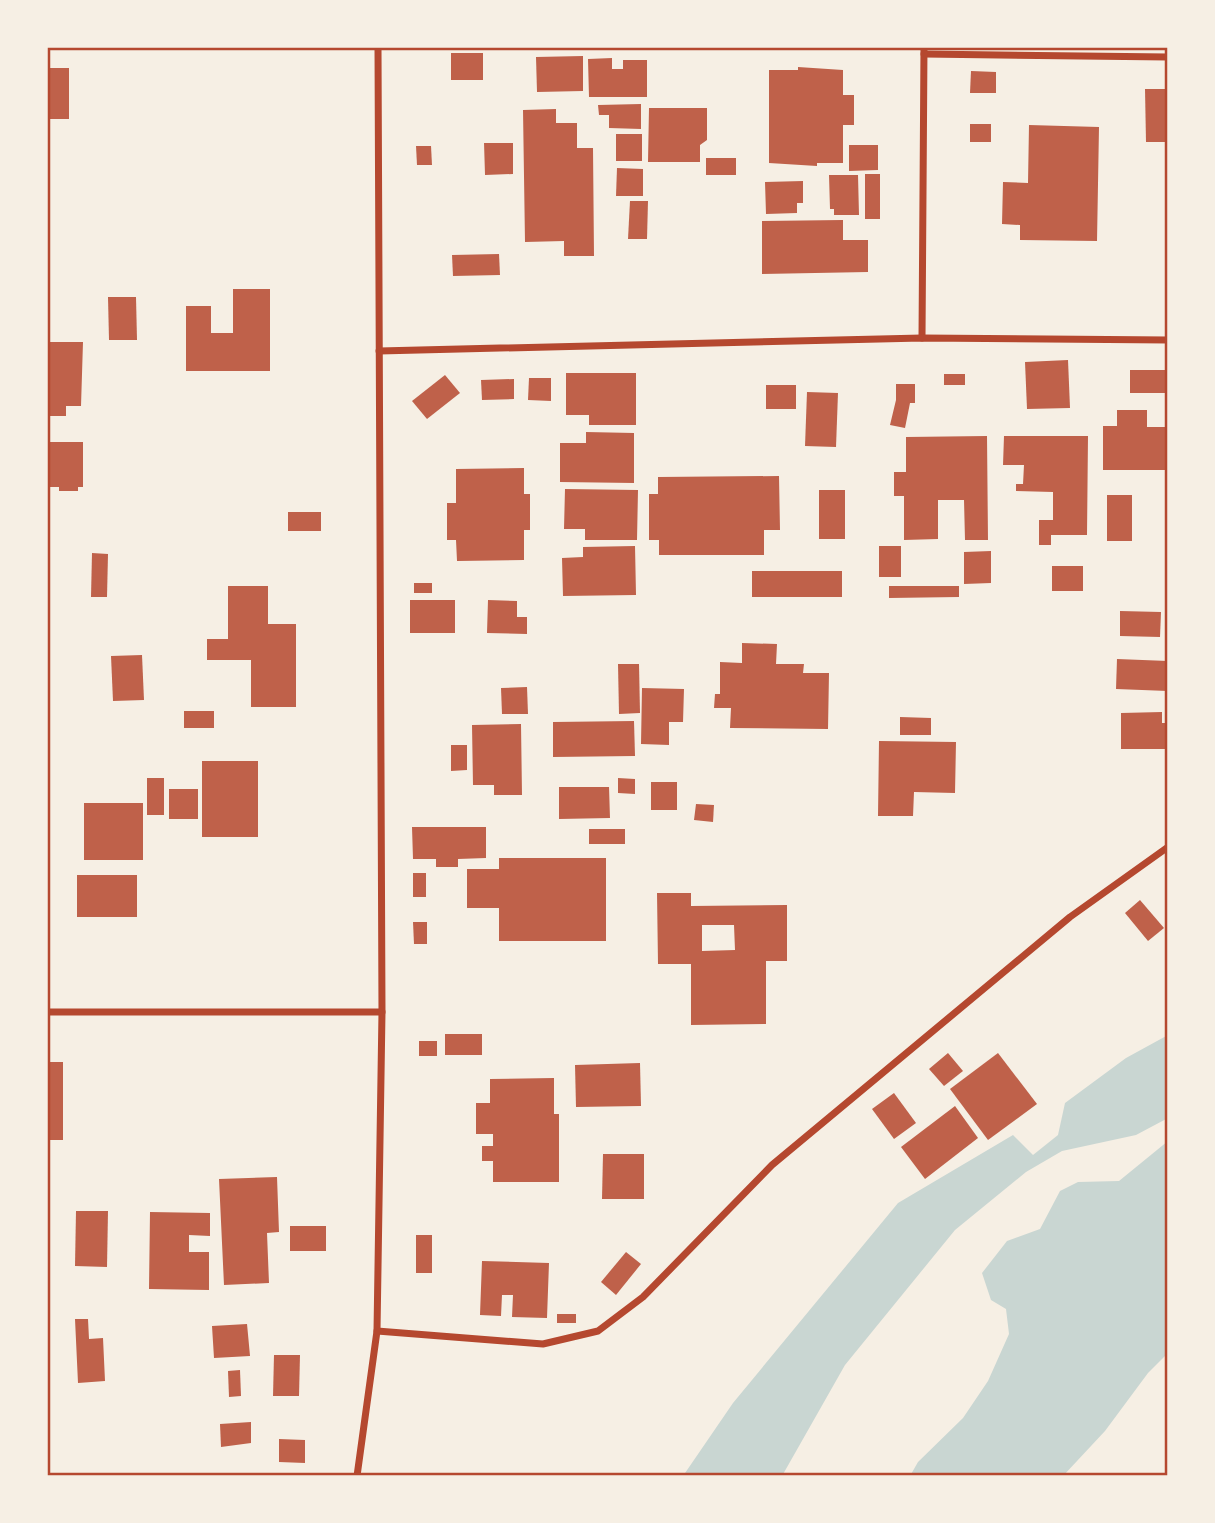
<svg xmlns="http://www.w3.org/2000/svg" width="1215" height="1523" font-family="Raleway,sans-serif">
	<rect width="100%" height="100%" fill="#f6efe4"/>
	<!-- water -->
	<g fill="#c9d6d2">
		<path d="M1168,1035V1118L1136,1135L1062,1151L1026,1172L955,1230L845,1365L782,1476H683L733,1403L898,1203L1013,1135L1033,1155L1058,1135L1065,1103L1126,1058Z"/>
		<path d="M1168,1141V1353L1148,1373L1105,1431L1063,1476H910L918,1462L963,1418L988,1381L1009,1334L1006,1309L991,1300L982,1273L1007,1241L1040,1229L1060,1191L1078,1182L1119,1181Z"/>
	</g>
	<!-- building -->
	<g fill="#bf614a" fill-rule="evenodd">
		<rect x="451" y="53" width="32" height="27"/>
		<path d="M583,56V91L537,92L536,57Z"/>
		<path d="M612,58V69H623V60H647V97H589L588,59Z"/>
		<path d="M798,67L843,70V95H854V125H843V163H817V166L769,163V70H798Z"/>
		<path d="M47,68H69V119H50V130H47Z"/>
		<path d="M971,71L996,72V93H970Z"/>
		<path d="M1145,89H1168V142H1146Z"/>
		<path d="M641,104V129L609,128V115H599L598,105Z"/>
		<path d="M649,108H707V140L700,145V162H648Z"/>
		<path d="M556,109V123H577V148H593L594,256H564V241L525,242L523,110Z"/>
		<rect x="970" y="124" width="21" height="18"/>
		<path d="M1029,125L1099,127L1097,241L1020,240V225L1002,224L1003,182L1028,183Z"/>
		<rect x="616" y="134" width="26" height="27"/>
		<path d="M484,143H513V174L485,175Z"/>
		<path d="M849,145H878V170L849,171Z"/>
		<path d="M416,146H431L432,165H417Z"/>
		<rect x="706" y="158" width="30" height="17"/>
		<path d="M617,168L643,169V196H616Z"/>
		<rect x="865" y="174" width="15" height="45"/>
		<path d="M829,175H858L859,215H834V209H830Z"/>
		<path d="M803,181V203H797V213L766,214L765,182Z"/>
		<path d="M630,201H648L647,239H628Z"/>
		<path d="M843,220V240H868V272L762,274V221Z"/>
		<path d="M499,254L500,275L453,276L452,255Z"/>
		<path d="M233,289H270V371H186V306H211V333H233Z"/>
		<path d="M108,297H136L137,340H109Z"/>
		<path d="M47,342H83L81,406H66V416H47Z"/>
		<path d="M1068,360L1070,408L1027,409L1025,362Z"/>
		<rect x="1130" y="370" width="38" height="23"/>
		<path d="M566,373H636V425H589V415H566Z"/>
		<rect x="944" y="374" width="21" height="11"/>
		<path d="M445,375L460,393L427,419L412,401Z"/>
		<path d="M529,378H551V401L528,400Z"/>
		<path d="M514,379V399L482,400L481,380Z"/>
		<path d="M896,384H915V403H910L905,428L890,425L896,400Z"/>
		<rect x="766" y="385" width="30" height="24"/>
		<path d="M807,392L838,393L836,447L805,446Z"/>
		<path d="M1117,410H1147V427H1168V470H1103V426H1117Z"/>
		<path d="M586,432L634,433V483L560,482V443H586Z"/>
		<path d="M987,436L988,540H965L964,500H938V539L904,540V496H894V472H906V437Z"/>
		<path d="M1004,436H1088L1087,535H1051V545H1039V520H1053V492L1016,491V484H1023L1024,465H1003Z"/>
		<path d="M47,442H83V487H78V491H59V487H47Z"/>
		<path d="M524,468V494H530V530H524V560L457,561L456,540H447V503H456V469Z"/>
		<path d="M779,476L780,530H764V555H659V540H649V494H658V477Z"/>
		<path d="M565,489L638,490L637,540H585V529H564Z"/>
		<rect x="819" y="490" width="26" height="49"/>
		<rect x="1107" y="495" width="25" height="46"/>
		<rect x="288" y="512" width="33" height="19"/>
		<path d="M635,546L636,595L563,596L562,558L583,557V547Z"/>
		<rect x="879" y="546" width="22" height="31"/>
		<path d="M991,551V583L964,584V552Z"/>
		<path d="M92,553L108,554L107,597H91Z"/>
		<rect x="1052" y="566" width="31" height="25"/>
		<rect x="752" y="571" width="90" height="26"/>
		<rect x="414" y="583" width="18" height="10"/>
		<path d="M228,586H268V624H296V707H251V660H207V639H228Z"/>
		<path d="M889,586H959V597L889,598Z"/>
		<rect x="410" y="600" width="45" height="33"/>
		<path d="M488,600L517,601V617H527V634L487,633Z"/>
		<path d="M1120,611L1161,612L1160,637L1120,636Z"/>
		<path d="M742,643L777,644L776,664H804L803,673H829L828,729L730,728L731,708H714L715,694H720V662L742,663Z"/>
		<path d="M142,655L144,700L113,701L111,656Z"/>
		<path d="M1117,659L1168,661V691L1116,689Z"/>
		<path d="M618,664H639L640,713L619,714Z"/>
		<path d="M527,687L528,714H502L501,688Z"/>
		<path d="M642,688L684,689L683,722H669V745L641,744Z"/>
		<rect x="184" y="711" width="30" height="17"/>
		<path d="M1162,712V723H1168V749H1121V713Z"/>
		<path d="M900,717L931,718V735H900Z"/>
		<path d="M634,721L635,756L553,757V722Z"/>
		<path d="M521,724L522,795H494V785H473L472,725Z"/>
		<path d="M879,741L956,742L955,793L914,792L913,816H878Z"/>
		<path d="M451,745H467V770L451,771Z"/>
		<rect x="202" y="761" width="56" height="76"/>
		<rect x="147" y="778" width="17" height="37"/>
		<path d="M618,778L635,779V794L618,793Z"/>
		<rect x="651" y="782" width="26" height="28"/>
		<path d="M559,787H609L610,818L559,819Z"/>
		<rect x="169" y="789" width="29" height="30"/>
		<rect x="84" y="803" width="59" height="57"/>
		<path d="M696,804L714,805L713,822L694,820Z"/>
		<path d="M412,827H486V858L458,859V867H436V859H413Z"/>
		<rect x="589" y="829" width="36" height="15"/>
		<path d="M499,858H606V941H499V908H467V869H499Z"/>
		<rect x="413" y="873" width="13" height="24"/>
		<rect x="77" y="875" width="60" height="42"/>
		<path d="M657,893H691V906L787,905V961H766V1024L691,1025V964H658ZM702,925H734L735,950L702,951Z"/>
		<path d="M1140,900L1164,928L1148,941L1125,913Z"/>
		<path d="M413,922H427V944H414Z"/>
		<rect x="445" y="1034" width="37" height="21"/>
		<rect x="419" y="1041" width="18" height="15"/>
		<path d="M948,1053L963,1071L944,1086L929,1069Z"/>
		<path d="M998,1053L1037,1104L988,1140L950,1089Z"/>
		<rect x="47" y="1062" width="16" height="78"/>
		<path d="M640,1063L641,1106L576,1107L575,1065Z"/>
		<path d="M554,1078V1114H559V1182H493V1161H482V1146H493V1134H476V1103H490V1079Z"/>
		<path d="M894,1093L916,1123L894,1139L872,1109Z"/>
		<path d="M955,1106L978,1138L925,1179L901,1147Z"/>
		<path d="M603,1154H644V1199H602Z"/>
		<path d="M277,1177L279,1232L267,1233L269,1283L224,1285L219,1179Z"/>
		<path d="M76,1211H108L107,1267L75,1266Z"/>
		<path d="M150,1212L210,1213V1236L189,1235V1252H209V1290L149,1289Z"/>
		<rect x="290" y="1226" width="36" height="25"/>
		<rect x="416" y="1235" width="16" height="38"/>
		<path d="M626,1252L641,1264L616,1295L601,1282Z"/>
		<path d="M482,1261L549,1263L547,1318L512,1317L513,1295H502L501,1316L480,1315Z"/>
		<rect x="557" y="1314" width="19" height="9"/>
		<path d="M75,1319H88L89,1339L103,1338L105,1381L78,1383Z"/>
		<path d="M247,1324L250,1356L214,1358L212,1326Z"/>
		<path d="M274,1355H300L299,1396H273Z"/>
		<path d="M240,1370L241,1396L229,1397L228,1371Z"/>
		<path d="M251,1422V1443L221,1447L220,1424Z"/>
		<path d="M279,1439L305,1440V1463L279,1462Z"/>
	</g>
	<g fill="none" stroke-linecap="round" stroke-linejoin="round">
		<!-- minor -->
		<g stroke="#b5482f" stroke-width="7">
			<path d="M924,54L1168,57"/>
			<path d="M922,338L924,47"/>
			<path d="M379,351L922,338L1168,340"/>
			<path d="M47,1012H382"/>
			<path d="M377,1331L543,1344L598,1331L643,1297L772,1165L1070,917L1168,847"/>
			<path d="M357,1476L377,1331L382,1012L378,47"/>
		</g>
	</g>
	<!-- border -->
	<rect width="1215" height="1523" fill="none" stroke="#f6efe4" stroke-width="98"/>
	<rect x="49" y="49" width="1117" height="1425" fill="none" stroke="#b5482f" stroke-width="2.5"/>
</svg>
